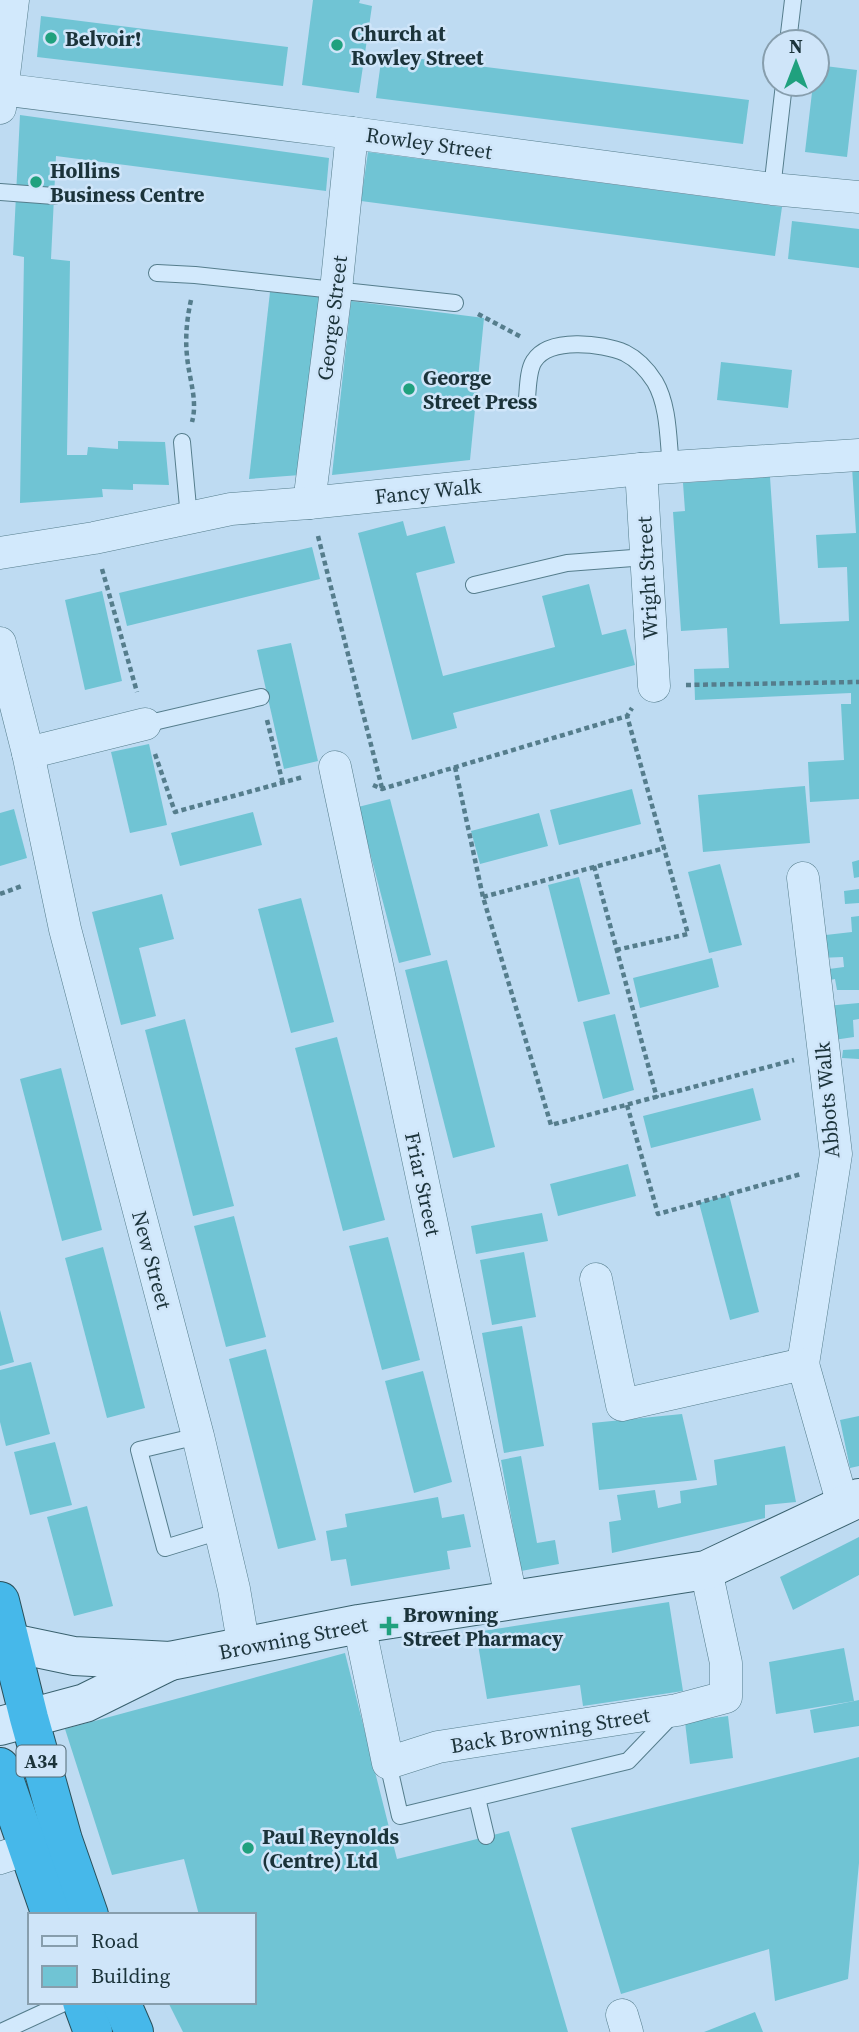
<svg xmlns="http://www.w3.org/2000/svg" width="859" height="2032" font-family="'Source Serif 4',serif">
	<rect width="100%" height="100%" fill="#bedbf2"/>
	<!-- building -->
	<g fill="#70c4d4">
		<path d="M313,0H360L359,3L372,6L359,93L302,85Z"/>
		<path d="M41,16L288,47L283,86L37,57Z"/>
		<path d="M382,54L749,100L743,144L376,98Z"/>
		<path d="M817,65L857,70L847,157L805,152L813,84H817Z"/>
		<path d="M20,115L329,158L326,191L56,156L51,259L70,261L67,455H87L88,447L118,449V441L165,442L169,485L133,484V490L102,489L103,497L20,503L24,257L13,255Z"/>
		<path d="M368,152L782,207L775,256L361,201Z"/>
		<path d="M792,221L859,229V268L788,259Z"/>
		<path d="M270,292L320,297L300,475L249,479Z"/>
		<path d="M351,301L484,318L470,460L332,475Z"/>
		<path d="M721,362L792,370L788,408L717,400Z"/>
		<path d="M852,467H859V799L810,802L808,762L844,760L841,704H851V693L695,700L694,669L729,668L727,628L681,631L673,512L685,511L683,483L770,477L780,624L849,621L847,567L818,568L816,535L856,533Z"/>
		<path d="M403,521L407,536L445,526L455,563L416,573L443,676L555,647L542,596L589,584L602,635L626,629L635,665L453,713L457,728L412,740L358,533Z"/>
		<path d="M312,547L320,579L127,626L119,593Z"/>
		<path d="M102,591L122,681L85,690L65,600Z"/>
		<path d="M291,643L318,761L284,769L257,650Z"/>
		<path d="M149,744L167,825L130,833L111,752Z"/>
		<path d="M805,786L810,843L703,852L698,795Z"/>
		<path d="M632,789L641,824L559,845L550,810Z"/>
		<path d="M390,799L431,955L399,963L358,807Z"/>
		<path d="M14,809L27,858L0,866V813Z"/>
		<path d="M253,812L262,845L180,866L171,833Z"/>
		<path d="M539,813L548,846L480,864L471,831Z"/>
		<path d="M859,860V877L854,878L852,862Z"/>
		<path d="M720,864L742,945L709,953L688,872Z"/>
		<path d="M579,877L610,994L578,1002L548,885Z"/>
		<path d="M859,889V903L845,904L844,891Z"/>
		<path d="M162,894L174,939L139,948L156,1016L121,1025L92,912Z"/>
		<path d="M301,898L334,1022L291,1033L258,909Z"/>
		<path d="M859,916V990H837L835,979L830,980L829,969L844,967L843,957L819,958L817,936L852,932L851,917Z"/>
		<path d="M712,958L719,987L640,1008L633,978Z"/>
		<path d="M447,960L495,1147L453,1158L405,970Z"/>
		<path d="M859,1003V1019L853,1020L854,1037L827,1041L826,1006Z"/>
		<path d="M615,1014L634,1090L603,1099L583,1022Z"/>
		<path d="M185,1019L234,1206L193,1216L145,1030Z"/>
		<path d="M337,1037L385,1220L343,1231L295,1048Z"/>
		<path d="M859,1049V1059L842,1058L843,1050Z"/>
		<path d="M61,1068L102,1230L62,1241L20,1079Z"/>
		<path d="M753,1088L761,1120L651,1148L643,1116Z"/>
		<path d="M628,1164L636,1196L558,1216L550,1184Z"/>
		<path d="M729,1195L759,1312L730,1320L699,1203Z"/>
		<path d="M542,1213L548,1241L476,1254L471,1226Z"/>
		<path d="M234,1216L266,1337L226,1347L194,1226Z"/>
		<path d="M388,1237L420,1360L382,1370L349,1246Z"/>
		<path d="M103,1247L145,1408L107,1418L65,1258Z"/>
		<path d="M524,1252L536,1317L492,1325L480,1260Z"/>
		<path d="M0,1310L14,1362L0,1366Z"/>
		<path d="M522,1326L544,1446L504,1453L482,1333Z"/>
		<path d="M266,1349L316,1540L278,1549L229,1359Z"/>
		<path d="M31,1362L50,1434L6,1446L0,1422V1370Z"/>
		<path d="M423,1371L452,1482L414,1493L385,1381Z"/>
		<path d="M682,1414L697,1480L599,1490L592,1423Z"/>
		<path d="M859,1416V1466L850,1468L840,1420Z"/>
		<path d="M55,1442L72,1505L30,1515L14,1452Z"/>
		<path d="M785,1446L796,1502L765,1505V1518L612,1553L609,1522L621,1520L617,1495L655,1490L658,1508L681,1503L680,1491L717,1485L714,1460Z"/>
		<path d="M521,1456L537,1543L555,1540L559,1564L521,1571L501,1460Z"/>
		<path d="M438,1497L442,1518L464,1514L471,1547L447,1551L450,1569L351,1586L346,1559L331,1561L326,1531L347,1527L345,1514Z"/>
		<path d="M87,1506L113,1606L74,1616L47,1517Z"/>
		<path d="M859,1537V1575L793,1610L780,1577Z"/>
		<path d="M669,1602L683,1691L583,1706L580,1685L487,1699L476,1632Z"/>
		<path d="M844,1648L854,1701L776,1714L769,1662Z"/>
		<path d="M345,1653L397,1859L509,1831L568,2032H183L168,2002H254V1915H199L184,1859L112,1875L65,1729Z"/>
		<path d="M859,1700V1726L814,1733L810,1710Z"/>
		<path d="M728,1716L733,1758L690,1764L685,1722Z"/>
		<path d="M859,1757V1863L848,1979L775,2001L769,1949L621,1994L571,1828Z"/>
		<path d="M755,2012L763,2032H704Z"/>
	</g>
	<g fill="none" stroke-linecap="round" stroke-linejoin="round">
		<defs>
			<g id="lane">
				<path d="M788,42L793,0"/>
				<path d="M772,189L784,84"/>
				<path d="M0,192L54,196"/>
				<path d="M157,273L195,275L455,303"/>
				<path d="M527,398C528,388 528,370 534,361C549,337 602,343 625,353C637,359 648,371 655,382C669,406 668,440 671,467"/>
				<path d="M182,442L189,518"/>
				<path d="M474,585L567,563L646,557"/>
				<path d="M145,724L261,697"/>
				<path d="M198,1436L139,1450L165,1548L220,1531"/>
				<path d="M388,1763L400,1816L628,1761L673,1714"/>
				<path d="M477,1798L486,1836"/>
				<path d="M1,2032L66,2002"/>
			</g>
			<g id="street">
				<path d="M0,89L352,133L772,189L859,197"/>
				<path d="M0,108L13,0"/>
				<path d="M641,469L654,686"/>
				<path d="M309,503L336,290L352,133"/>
				<path d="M0,553L94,538L231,509L309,503L641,469L859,455"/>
				<path d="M0,643L28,753L65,929L198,1436L234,1589L244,1648"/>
				<path d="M28,753L145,724"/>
				<path d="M335,767L512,1602"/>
				<path d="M596,1279L622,1405L803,1364L836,1154L803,878"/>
				<path d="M803,1364L843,1505"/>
				<path d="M359,1624L388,1763L438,1747L677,1710L726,1697V1663L706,1570"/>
				<path d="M0,1858L27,1849"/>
				<path d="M622,2015L627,2032"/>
			</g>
			<g id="secondary">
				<path d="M12,1643L74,1656L170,1661L359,1624L706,1570L859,1498"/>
				<path d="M0,1726L85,1703L168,1662"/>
			</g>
			<g id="highway">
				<path d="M0,1601L29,1718L63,1840L89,1915"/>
				<path d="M0,1767L51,1915"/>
				<path d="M82,2002L93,2032"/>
				<path d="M121,2002L134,2032"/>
			</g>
		</defs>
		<!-- lane casing -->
		<use href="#lane" stroke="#557d8c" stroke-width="18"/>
		<!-- street casing -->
		<use href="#street" stroke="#557d8c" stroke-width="33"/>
		<!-- secondary casing -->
		<use href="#secondary" stroke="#39616e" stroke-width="40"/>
		<!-- highway casing -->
		<use href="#highway" stroke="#2a4f59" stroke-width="40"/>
		<!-- path -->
		<g stroke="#557d8c" stroke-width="4.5" stroke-dasharray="5 3.5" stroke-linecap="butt">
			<path d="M191,300C187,318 185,337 187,356C189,379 198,400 192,422"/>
			<path d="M478,314L523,338"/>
			<path d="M318,536L382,788"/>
			<path d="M102,569L137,692"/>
			<path d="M686,685L859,682"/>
			<path d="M267,720L283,784"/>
			<path d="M155,754L175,812L303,777"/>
			<path d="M455,767L483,897L551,1125L794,1060"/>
			<path d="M373,785L382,789L627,716L632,708"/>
			<path d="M594,866L657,1098"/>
			<path d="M0,894L22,886"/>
			<path d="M483,897L665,848"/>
			<path d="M616,950L688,934L627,716"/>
			<path d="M627,1105L658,1214L801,1174"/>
		</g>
		<!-- lane -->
		<use href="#lane" stroke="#d2e9fc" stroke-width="16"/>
		<!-- street -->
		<use href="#street" stroke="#d2e9fc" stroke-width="32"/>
		<!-- secondary -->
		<use href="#secondary" stroke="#d2e9fc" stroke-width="38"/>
		<!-- highway -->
		<use href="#highway" stroke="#46b8ea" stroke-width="38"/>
	</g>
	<!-- markers -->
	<g fill="#20a17e" stroke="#cfe5f9" stroke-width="2.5">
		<circle cx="51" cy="38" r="7"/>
		<circle cx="337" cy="45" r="7"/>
		<circle cx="36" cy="182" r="7"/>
		<circle cx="409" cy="389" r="7"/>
		<path d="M385.5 1615.5h7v7h7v7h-7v7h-7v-7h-7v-7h7z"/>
		<circle cx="248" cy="1848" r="7"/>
	</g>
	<g text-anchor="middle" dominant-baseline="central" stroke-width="5" stroke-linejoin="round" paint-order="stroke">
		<!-- shield labels -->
		<rect fill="#cfe5f9" stroke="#516873" stroke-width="2" x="16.5" y="1745.5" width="49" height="31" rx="5"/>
		<g font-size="19" font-weight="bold" fill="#1b333a">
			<text x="41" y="1761">A34</text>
		</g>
		<!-- poi labels -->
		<g font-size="21" font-weight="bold" fill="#1b333a" stroke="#cfe5f9" text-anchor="start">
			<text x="351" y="33">Church at<tspan x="351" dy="24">Rowley Street</tspan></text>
			<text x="65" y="38">Belvoir!</text>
			<text x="50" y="170">Hollins<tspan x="50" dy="24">Business Centre</tspan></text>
			<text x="423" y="377">George<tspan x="423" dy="24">Street Press</tspan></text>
			<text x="403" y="1614">Browning<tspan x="403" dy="24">Street Pharmacy</tspan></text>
			<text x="262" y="1836">Paul Reynolds<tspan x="262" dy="24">(Centre) Ltd</tspan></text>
		</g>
		<!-- street labels -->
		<g font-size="21" fill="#1b333a" stroke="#cfe5f9">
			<text transform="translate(429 143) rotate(8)">Rowley Street</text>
			<text transform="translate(332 318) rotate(-83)">George Street</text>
			<text transform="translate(428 491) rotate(-6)">Fancy Walk</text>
			<text transform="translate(647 578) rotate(-93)">Wright Street</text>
			<text transform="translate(827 1100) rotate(-95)">Abbots Walk</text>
			<text transform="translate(423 1184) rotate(78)">Friar Street</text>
			<text transform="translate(152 1260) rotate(75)">New Street</text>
			<text transform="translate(293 1638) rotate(-11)">Browning Street</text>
			<text transform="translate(550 1730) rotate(-9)">Back Browning Street</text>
		</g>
	</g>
	<!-- legend -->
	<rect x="28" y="1913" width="228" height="91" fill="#cfe5f9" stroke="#879ead" stroke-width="2"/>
	<rect x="42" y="1936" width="35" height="10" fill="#d2e9fc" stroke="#879ead" stroke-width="2"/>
	<text x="91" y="1948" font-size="21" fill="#1b333a">Road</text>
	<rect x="42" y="1966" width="35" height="21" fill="#70c4d4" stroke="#879ead" stroke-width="2"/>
	<text x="91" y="1983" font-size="21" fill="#1b333a">Building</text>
	<!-- north arrow -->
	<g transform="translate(796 63)"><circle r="33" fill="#cfe5f9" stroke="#879ead" stroke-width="2"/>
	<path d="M0-5L12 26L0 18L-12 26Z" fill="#20a17e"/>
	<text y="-10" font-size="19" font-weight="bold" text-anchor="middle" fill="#1b333a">N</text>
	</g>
</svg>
